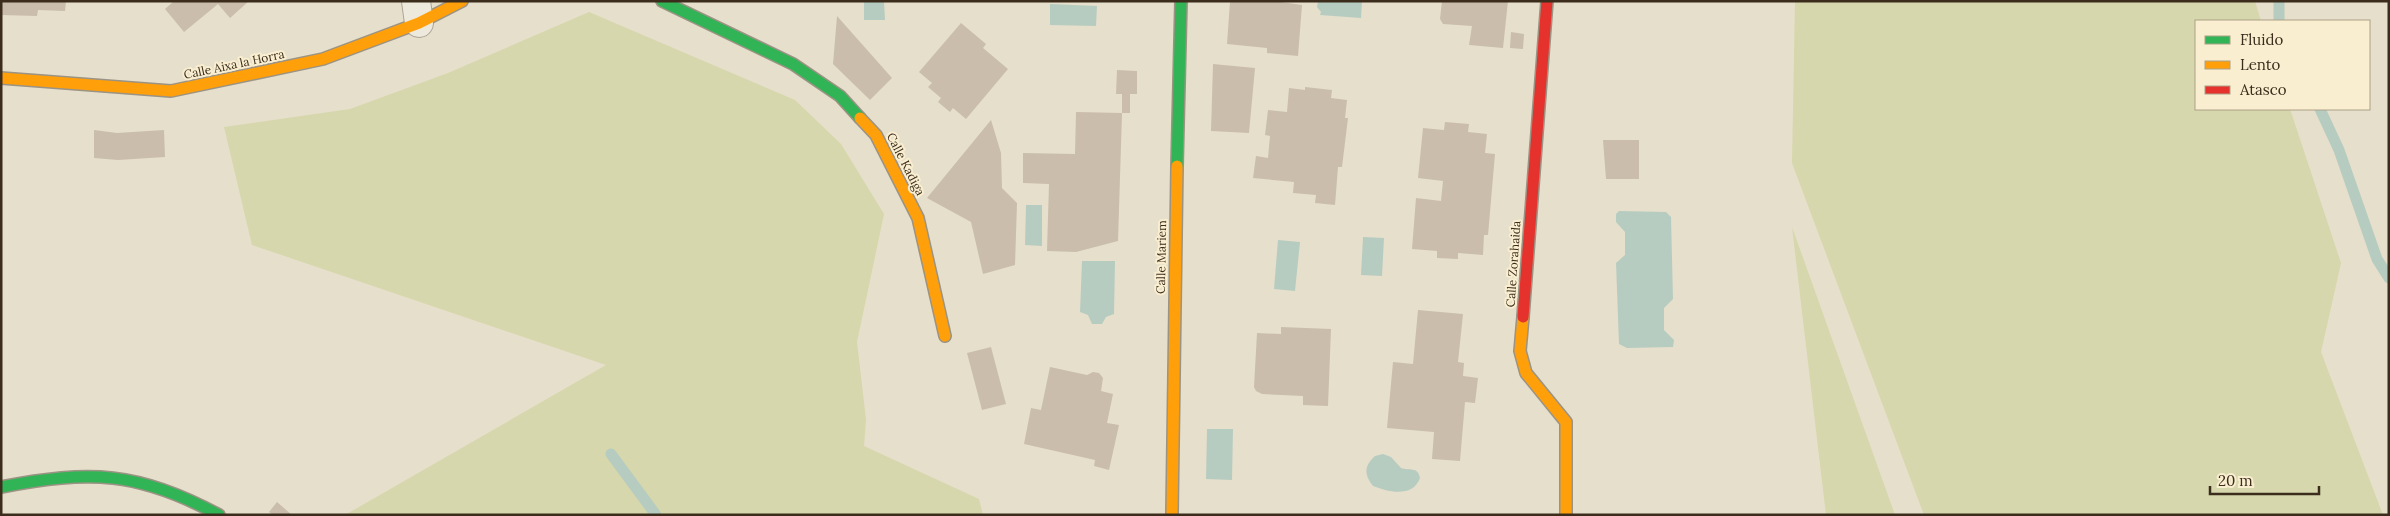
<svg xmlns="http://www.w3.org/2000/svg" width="2390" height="516" font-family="Lora,serif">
	<rect width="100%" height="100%" fill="#e6dfcb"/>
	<!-- green -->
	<g fill="#d6d7ac">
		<path d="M1795,1H2255L2261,21H2196V109H2290L2341,263L2321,352L2383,515H1924L1792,163Z"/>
		<path d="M589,12L795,100L841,144L884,214L857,342L866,420L864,446L979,499L983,515H345L606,365L252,245L224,127L350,109L448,73Z"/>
		<path d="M1792,227L1895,515H1826Z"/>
	</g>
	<!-- water -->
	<g fill="#b7ccc0">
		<path d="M864,1H884L885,20H864Z"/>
		<path d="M1318,1H1362L1361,18L1320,15L1321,12L1317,7Z"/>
		<path d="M1050,4L1097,6L1096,26L1050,25Z"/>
		<path d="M1026,205H1042V246L1025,245Z"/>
		<path d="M1619,211L1666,212L1671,217L1673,299L1664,308V330L1674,340L1673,347L1627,348L1619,344L1616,263L1625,255V232L1616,222V214Z"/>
		<path d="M1363,237L1384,238L1382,276L1361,275Z"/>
		<path d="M1278,240L1300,242L1295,291L1274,289Z"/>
		<path d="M1082,261H1115L1114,314L1106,317L1102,324H1092L1088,315L1080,312Z"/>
		<path d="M1207,429H1233L1232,480L1206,479Z"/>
		<path d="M1383,454L1391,457L1401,468C1409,471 1418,466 1420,478C1413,498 1388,492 1373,486C1364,474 1364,466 1375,456Z"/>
	</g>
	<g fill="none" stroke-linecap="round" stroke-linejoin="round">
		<!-- stream -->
		<g stroke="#b7ccc0" stroke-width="11">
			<path d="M2279,21V1"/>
			<path d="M2320,109L2339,150L2377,259L2389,278"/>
			<path d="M611,454L656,515"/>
		</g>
	</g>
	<!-- building -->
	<g fill="#cabdab">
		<path d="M1,1H66L65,11L38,10L37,16L1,15Z"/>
		<path d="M174,1H249L230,18L218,4L184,32L165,9Z"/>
		<path d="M1274,1L1302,5L1298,56L1267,53V48L1227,44L1230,2Z"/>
		<path d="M1442,1H1508L1503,48L1469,45L1472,26L1443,24L1440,19Z"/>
		<path d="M837,16L892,78L870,100L833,64Z"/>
		<path d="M961,23L986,44L983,48L1008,69L966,119L953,108L950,112L938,102L941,98L928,87L932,83L919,72Z"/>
		<path d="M1511,32L1524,34L1523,49L1510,48Z"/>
		<path d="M1213,64L1255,68L1249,133L1211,131Z"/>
		<path d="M1117,70L1137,71V94H1130V113H1122L1118,241L1076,252L1047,251L1049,184L1023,183V153L1075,154L1076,112L1122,113V94H1116Z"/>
		<path d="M1305,87L1332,90L1331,98L1347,100L1345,118H1348L1342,167H1338L1335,205L1315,203L1316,195L1293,193L1294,182L1253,178L1256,156L1268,158L1270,136L1265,135L1268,110L1287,112L1289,88L1305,90Z"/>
		<path d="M991,120L1001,153L1002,188L1017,203L1015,265L983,274L971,222L927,198Z"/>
		<path d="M1445,122L1469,124L1468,132L1487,134L1485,153L1495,154L1488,235H1484L1483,255L1458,253V259L1437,258V251L1412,249L1416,198L1441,201L1443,181L1418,178L1423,128L1444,130Z"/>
		<path d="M94,130L117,133L164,130L165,157L118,160L94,158Z"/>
		<path d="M1603,140H1639V179H1606Z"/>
		<path d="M1418,310L1463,314L1458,362L1464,363L1463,376L1478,378L1475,403L1465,402L1460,461L1432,459L1434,432L1387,428L1393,362L1413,364Z"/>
		<path d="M1281,327L1331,329L1328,406L1303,405V396L1262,394L1256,391L1254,387L1257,333L1281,334Z"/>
		<path d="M991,347L1006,404L982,410L967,353Z"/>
		<path d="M1050,367L1087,375L1093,372L1099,373L1103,378L1101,391L1113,394L1107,423L1119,425L1109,470L1094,466L1095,460L1024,444L1031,408L1041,410Z"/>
		<path d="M277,502L292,515H273L269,512Z"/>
	</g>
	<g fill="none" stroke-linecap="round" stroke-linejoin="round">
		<defs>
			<path id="street" d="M416,1L419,23"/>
			<g id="fast">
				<path d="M662,1L793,64L840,96L860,118"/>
				<path d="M1177,166L1181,1"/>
				<path d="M1,487C90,470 138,471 219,515"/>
			</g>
			<g id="slow">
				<path d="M1,78L171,91L323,59L419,23L462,1"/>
				<path d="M860,118L876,135L918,218L945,336"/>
				<path d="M1523,317L1520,351L1526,373L1566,422V515"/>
				<path d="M1172,513L1177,166"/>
			</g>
			<path id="jam" d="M1523,317L1547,1"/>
		</defs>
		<!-- street casing -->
		<use href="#street" stroke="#aba495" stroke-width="30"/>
		<!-- fast casing -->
		<use href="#fast" stroke="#9b9384" stroke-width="14"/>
		<!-- slow casing -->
		<use href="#slow" stroke="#9b9384" stroke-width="14"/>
		<!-- jam casing -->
		<use href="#jam" stroke="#9b9384" stroke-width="14"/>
		<!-- street -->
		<use href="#street" stroke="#eee9dd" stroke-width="28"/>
		<!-- fast -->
		<use href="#fast" stroke="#30b455" stroke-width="11"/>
		<!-- slow -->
		<use href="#slow" stroke="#ff9f0a" stroke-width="11"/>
		<!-- jam -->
		<use href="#jam" stroke="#e5322d" stroke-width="11"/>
	</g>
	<g text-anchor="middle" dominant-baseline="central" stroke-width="4" stroke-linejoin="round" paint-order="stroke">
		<!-- street labels -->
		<g font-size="12" fill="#3b2c1c" stroke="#f9eed0">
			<text transform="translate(234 64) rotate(-12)">Calle Aixa la Horra</text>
			<text transform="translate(906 164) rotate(63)">Calle Kadiga</text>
			<text transform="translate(1161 257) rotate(-89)">Calle Mariem</text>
			<text transform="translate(1513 264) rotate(-86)">Calle Zorahaida</text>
		</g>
	</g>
	<!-- border -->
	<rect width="2390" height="516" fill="none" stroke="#3b2c1c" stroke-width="5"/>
	<!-- legend -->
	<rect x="2195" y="20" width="175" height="90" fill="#f9eed0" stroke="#ada088"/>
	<rect x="2205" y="36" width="25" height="8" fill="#30b455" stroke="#ada088"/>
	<text x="2240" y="45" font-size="15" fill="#3b2c1c">Fluido</text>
	<rect x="2205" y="61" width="25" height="8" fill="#ff9f0a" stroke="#ada088"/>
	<text x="2240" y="70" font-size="15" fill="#3b2c1c">Lento</text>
	<rect x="2205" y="86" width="25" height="8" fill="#e5322d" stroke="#ada088"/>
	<text x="2240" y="95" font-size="15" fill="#3b2c1c">Atasco</text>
	<!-- scale -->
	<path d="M2210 486v8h109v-8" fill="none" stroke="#3b2c1c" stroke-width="2.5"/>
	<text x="2218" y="486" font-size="15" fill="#3b2c1c" stroke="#f9eed0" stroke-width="4" paint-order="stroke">20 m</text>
</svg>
